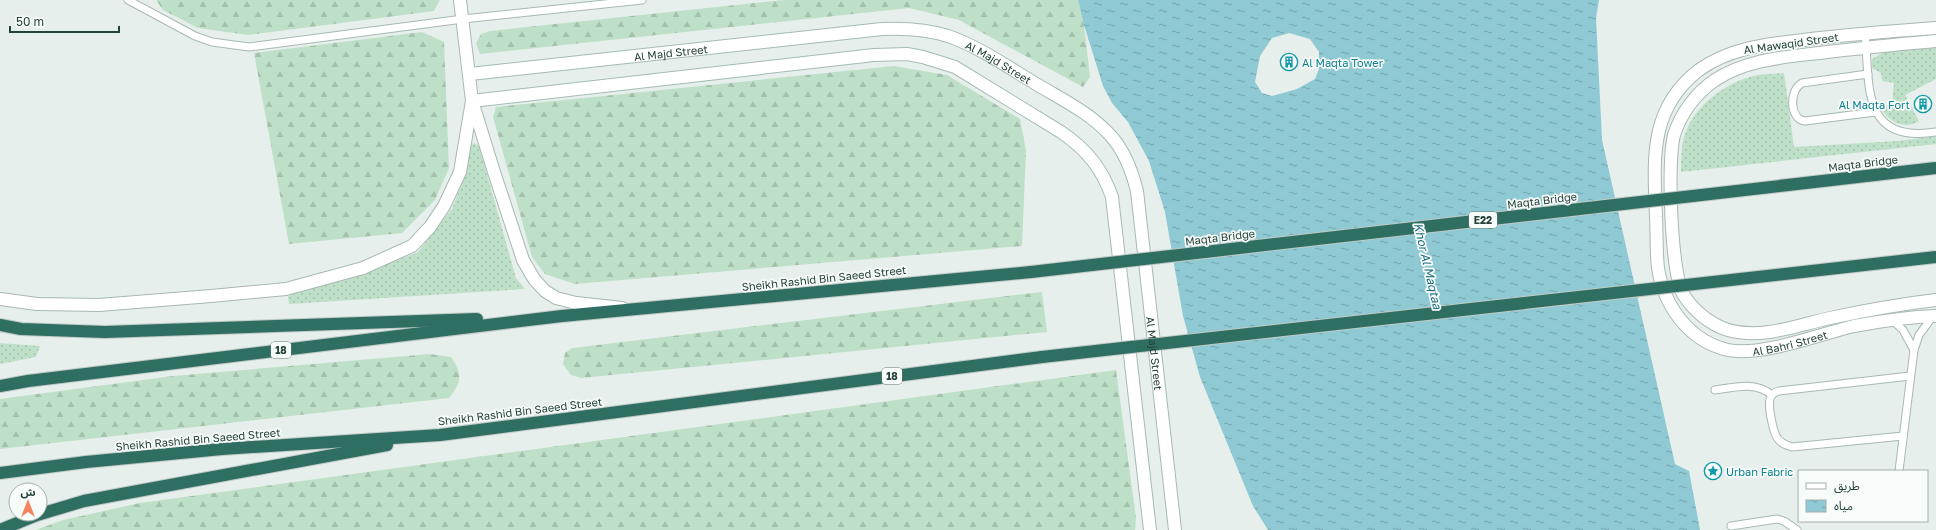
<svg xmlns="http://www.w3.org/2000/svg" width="1936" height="530" font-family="'Golos Text','Noto Sans Arabic',sans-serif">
	<defs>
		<pattern id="grass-dots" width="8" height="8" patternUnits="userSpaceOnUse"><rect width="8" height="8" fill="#bfe0c8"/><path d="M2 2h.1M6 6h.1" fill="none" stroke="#a4c1ad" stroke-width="1.8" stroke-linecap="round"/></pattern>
		<pattern id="forest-firs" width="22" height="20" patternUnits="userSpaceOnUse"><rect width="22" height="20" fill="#bfe0c8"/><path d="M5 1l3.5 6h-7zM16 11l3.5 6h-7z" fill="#a4c1ad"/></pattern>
		<pattern id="water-ripples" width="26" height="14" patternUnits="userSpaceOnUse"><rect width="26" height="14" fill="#8ec9d4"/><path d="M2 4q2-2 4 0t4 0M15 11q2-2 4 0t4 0" fill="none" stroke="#74a5ad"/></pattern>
	</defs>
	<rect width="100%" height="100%" fill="#e6efeb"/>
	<!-- grass -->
	<g fill="url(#grass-dots)">
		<path d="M1936,45V79L1905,95L1919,121C1904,131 1886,121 1880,105L1892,106L1894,83L1882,81L1881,73L1872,68V59L1884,52Z"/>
		<path d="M1784,73L1794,147L1898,141L1936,136V144L1681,172C1681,157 1681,142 1687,129C1697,105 1726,83 1750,77C1761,74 1773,74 1784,73Z"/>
		<path d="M474,143L479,146L516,278L525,289L289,304L288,296L417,253L452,209L466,173L469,147Z"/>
		<path d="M0,343L40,346L36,357L0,364Z"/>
	</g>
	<!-- forest -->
	<g fill="url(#forest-firs)">
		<path d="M156,0H440L434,11L248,35L198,28L163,10Z"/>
		<path d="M784,0H1078L1084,25L1090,77L1083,87L959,20L909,8L480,54L476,43L481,34L490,31Z"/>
		<path d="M422,32L444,42L449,168L435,200L402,233L289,244L254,53Z"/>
		<path d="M894,66L947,75L1020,119L1026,150L1022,246L575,284L545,274L532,257L493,117L496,107Z"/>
		<path d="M1042,292L1047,332L581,378L571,375L563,364L565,353L572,348Z"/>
		<path d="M430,354L451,357C463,375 462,381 449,398L0,449V399L173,376Z"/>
		<path d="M1116,370L1136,518L1135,530H36L63,520L140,503Z"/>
	</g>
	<!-- water -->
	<path fill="url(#water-ripples)" fill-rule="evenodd" d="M1078,0H1599L1596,18L1602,140L1675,464L1689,471L1700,530H1268L1253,506L1200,377L1183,316L1165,212L1149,161L1128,122L1112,103L1103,86L1084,25ZM1289,33L1310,39L1319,52V69L1315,79L1297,89L1272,96L1262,93L1255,82L1260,56L1272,38Z"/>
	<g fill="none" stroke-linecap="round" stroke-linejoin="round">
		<defs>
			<g id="lane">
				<path d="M128,0L195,36L212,42L249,47L463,19L642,0"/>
				<path d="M1865,33C1870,84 1860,144 1936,132"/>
				<path d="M1868,74L1802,83C1789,90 1789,119 1805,121L1875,112"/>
				<path d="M1892,320L1903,330L1914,350"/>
				<path d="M1715,390C1735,387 1755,381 1772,395"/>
				<path d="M1903,436L1792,447C1786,445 1782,444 1778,439C1773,433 1768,407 1770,399C1771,394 1775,392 1779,391L1910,376"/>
				<path d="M1899,471L1914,350L1919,335L1933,316"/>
				<path d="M1731,526L1777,519L1784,521L1797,530"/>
			</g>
			<g id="street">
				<path d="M460,0L472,101L494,172L523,260L534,279L545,291L556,298L576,303L622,308"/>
				<path id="s1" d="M1936,28C1894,31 1853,34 1811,39C1772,44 1732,46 1699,70C1648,109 1654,161 1656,217C1657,234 1656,252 1658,268C1664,306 1689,341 1728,350C1761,357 1820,334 1854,326C1881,321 1909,317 1936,316"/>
				<path d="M1936,41C1900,44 1863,48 1827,52C1788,57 1749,58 1715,80C1696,93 1681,113 1674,135C1667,160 1671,272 1683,294C1693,310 1709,324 1728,330C1764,340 1799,324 1835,317C1868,310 1902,304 1936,300"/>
				<path d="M0,299L37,304L99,305L211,296L286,289L363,268L412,246L430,227L444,206L460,172L472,101"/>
			</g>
			<g id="secondary">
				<path id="s2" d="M470,74L882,29C904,28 926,29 948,36C980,47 1009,68 1038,85C1063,100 1090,113 1110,135C1125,151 1132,171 1137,191L1175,530"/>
				<path d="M472,101L874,55L907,54L923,57L955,67L1061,132C1086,149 1102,168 1112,197L1150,530"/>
			</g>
			<g id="highway">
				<path d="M0,325L21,329L105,332L477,319"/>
				<path d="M0,386L28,381L562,316L1031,272"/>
				<path d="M0,473L86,462L222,449L440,435L1042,357"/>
				<path d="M0,530L37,515L84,501L387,445"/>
			</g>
		</defs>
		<!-- lane casing -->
		<use href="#lane" stroke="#a8b8b2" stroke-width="9"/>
		<!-- street casing -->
		<use href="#street" stroke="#a8b8b2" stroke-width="14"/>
		<!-- secondary casing -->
		<use href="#secondary" stroke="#a4bbb3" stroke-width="14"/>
		<!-- highway casing -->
		<use href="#highway" stroke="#c2cac8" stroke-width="14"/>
		<!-- lane -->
		<use href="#lane" stroke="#fff" stroke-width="7"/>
		<!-- street -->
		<use href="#street" stroke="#fff" stroke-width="12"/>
		<!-- secondary -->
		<use href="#secondary" stroke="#fff" stroke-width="12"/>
		<!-- highway -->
		<use href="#highway" stroke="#2f6f62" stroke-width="12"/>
		<defs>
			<g id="highway-bridge">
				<path d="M1031,272L1936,168"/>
				<path d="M1042,357L1936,257"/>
			</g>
		</defs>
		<!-- highway-bridge casing -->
		<use href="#highway-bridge" stroke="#c2cac8" stroke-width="14" stroke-linecap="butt"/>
		<!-- highway-bridge -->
		<use href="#highway-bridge" stroke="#2f6f62" stroke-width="12"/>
	</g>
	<!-- icons -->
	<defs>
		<symbol id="building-ring" viewBox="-11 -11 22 22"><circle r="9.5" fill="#f7fbf9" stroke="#0f9aa8" stroke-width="1.5"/><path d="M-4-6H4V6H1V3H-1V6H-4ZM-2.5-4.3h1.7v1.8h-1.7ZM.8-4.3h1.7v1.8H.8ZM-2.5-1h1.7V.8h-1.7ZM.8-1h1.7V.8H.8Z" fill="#0f9aa8"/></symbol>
		<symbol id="sight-ring" viewBox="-11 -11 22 22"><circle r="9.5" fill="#f7fbf9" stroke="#0f9aa8" stroke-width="1.5"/><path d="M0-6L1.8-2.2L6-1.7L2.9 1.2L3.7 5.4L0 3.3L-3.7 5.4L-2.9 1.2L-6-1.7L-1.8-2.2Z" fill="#0f9aa8"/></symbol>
	</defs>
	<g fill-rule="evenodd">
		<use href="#building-ring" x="1279" y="52" width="20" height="20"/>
		<use href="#building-ring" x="1913" y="94" width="20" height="20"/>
		<use href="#sight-ring" x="1703" y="461" width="20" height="20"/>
	</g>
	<g text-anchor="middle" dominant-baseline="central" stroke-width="3.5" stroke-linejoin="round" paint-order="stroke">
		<!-- shield labels -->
		<g fill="#f7fbf9" stroke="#637a73" stroke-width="1">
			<rect x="1469" y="212" width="28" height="16" rx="3"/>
			<rect x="271" y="342" width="20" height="16" rx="3"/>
			<rect x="882" y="368" width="20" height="16" rx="3"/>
		</g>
		<g font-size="10" font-weight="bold" fill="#24423a">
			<text x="1483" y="220">E22</text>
			<text x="281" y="350">18</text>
			<text x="892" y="376">18</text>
		</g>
		<!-- street labels -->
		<g font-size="11" fill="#24423a" stroke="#f7fbf9">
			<text transform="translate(1791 43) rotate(-8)">Al Mawaqid Street</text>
			<text stroke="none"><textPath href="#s2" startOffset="202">Al Majd Street</textPath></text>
			<text stroke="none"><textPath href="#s2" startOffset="538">Al Majd Street</textPath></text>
			<text transform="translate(1863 163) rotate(-7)">Maqta Bridge</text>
			<text transform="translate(1542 200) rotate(-7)">Maqta Bridge</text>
			<text transform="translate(1220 237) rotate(-7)">Maqta Bridge</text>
			<text transform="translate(824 278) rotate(-6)">Sheikh Rashid Bin Saeed Street</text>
			<text stroke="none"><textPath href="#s1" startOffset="632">Al Bahri Street</textPath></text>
			<text stroke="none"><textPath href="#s2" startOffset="898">Al Majd Street</textPath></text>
			<text transform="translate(520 411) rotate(-7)">Sheikh Rashid Bin Saeed Street</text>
			<text transform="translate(198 439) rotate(-5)">Sheikh Rashid Bin Saeed Street</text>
		</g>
		<!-- culture labels -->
		<g font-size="11" fill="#0d838f" stroke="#f7fbf9" text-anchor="start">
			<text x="1302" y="62">Al Maqta Tower</text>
			<text x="1910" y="104" text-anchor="end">Al Maqta Fort</text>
			<text x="1726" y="471">Urban Fabric</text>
		</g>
		<!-- water labels -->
		<g font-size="12" font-style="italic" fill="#1c6f80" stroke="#f7fbf9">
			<text transform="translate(1428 266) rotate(77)">Khor Al Maqtaa</text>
		</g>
	</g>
	<!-- legend -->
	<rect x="1798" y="470" width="130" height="52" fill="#f7fbf9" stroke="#a3b1ad"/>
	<rect x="1806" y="483" width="20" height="6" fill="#ffffff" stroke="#a3b1ad"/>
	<text x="1834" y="490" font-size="12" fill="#24423a">طريق</text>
	<rect x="1806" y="500" width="20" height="12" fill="url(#water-ripples)" stroke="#a3b1ad"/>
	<text x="1834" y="510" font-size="12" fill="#24423a">مياه</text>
	<!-- north arrow -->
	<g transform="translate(28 502)"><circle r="19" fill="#f7fbf9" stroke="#a3b1ad"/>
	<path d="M0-3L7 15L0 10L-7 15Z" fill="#f4845f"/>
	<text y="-6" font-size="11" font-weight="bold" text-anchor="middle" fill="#24423a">ش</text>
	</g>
	<!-- scale -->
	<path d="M10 26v6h109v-6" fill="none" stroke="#24423a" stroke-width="2"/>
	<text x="16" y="26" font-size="12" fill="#24423a" stroke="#f7fbf9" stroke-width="3" paint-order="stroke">50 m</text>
</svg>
